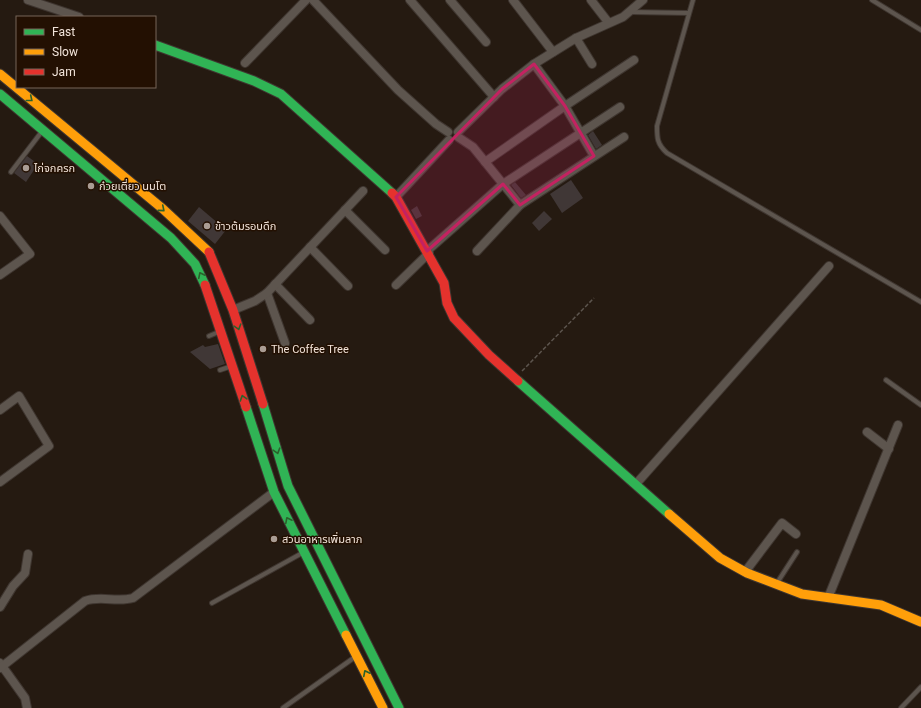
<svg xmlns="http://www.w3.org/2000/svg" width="921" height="708" font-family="Roboto,'Noto Sans Thai',sans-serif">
	<rect width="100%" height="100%" fill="#251a11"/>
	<!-- building -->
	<g fill="#403736">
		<path d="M593,131L602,145L596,149L588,135Z"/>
		<path d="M27,156L38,164L26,182L14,173Z"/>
		<path d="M571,180L583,198L562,213L550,194Z"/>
		<path d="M515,182L526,195L521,198L511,185Z"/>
		<path d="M417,206L422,216L416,219L411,210Z"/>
		<path d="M199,207L226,230L215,244L188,221Z"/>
		<path d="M544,211L552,219L539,231L532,223Z"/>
		<path d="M218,344L225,364L210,369L190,352L203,345L205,347Z"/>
	</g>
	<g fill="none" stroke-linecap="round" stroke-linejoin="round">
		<defs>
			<g id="lane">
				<path d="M693,0L657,126C657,138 657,144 667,153L921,302"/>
				<path d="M872,0L921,30"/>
				<path d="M630,12L689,13"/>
				<path d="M11,172L43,130"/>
				<path d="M209,336L221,331"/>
				<path d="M220,370L232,366"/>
				<path d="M886,380L921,405"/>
				<path d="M777,583L797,552"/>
				<path d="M212,603L304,552"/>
				<path d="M283,708L355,657"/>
				<path d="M901,708L921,687"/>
			</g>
			<g id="street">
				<path d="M28,0L79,17"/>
				<path d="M313,0L398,90L436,124L448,132"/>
				<path d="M410,0L494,97"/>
				<path d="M450,0L486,42"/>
				<path d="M513,0L553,52"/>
				<path d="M591,0L608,22"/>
				<path d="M576,38L592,64"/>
				<path d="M245,63L306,0"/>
				<path d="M534,64L565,106L594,156"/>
				<path d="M458,132L502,89L534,64L576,38L623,17L643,0"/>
				<path d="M458,137L473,147L520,205"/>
				<path d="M485,162L565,106L634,60"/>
				<path d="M396,197L449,140"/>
				<path d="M345,210L385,250"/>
				<path d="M0,216L30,254L0,275"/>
				<path d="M310,247L348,286"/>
				<path d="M427,251L503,184L620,107"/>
				<path d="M477,251L520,205L624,137"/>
				<path d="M275,284L310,320"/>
				<path d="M396,285L429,253"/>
				<path d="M267,293L285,343"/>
				<path d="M233,310L255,301L267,293L363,191"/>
				<path d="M0,410L19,396L49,446L0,482"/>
				<path d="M867,432L889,449"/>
				<path d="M636,484L829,266"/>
				<path d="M745,572L782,523L796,534"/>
				<path d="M828,598L898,425"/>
				<path d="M0,607L13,586L25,573L28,554"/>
				<path d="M0,663L25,698L27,708"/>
				<path d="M0,668L85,601C102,595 116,603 133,598L274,492"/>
			</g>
			<g id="fast">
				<path d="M155,45L254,81L281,94L392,193"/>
				<path d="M0,94L171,238L195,264L205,285"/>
				<path d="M518,381L669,514"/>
				<path d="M263,404L288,486L399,708"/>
				<path d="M246,407L274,492L346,635"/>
			</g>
			<g id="slow">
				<path d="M0,74L163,209L209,252"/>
				<path d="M669,514L720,558L747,573L802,594L881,605L921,622"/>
				<path d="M346,635L383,708"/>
			</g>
			<g id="jam">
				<path d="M392,193L396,197L444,283L447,303L454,318L489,355L518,381"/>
				<path d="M209,252L233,310L263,404"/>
				<path d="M205,285L246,407"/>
			</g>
		</defs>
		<!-- lane casing -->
		<use href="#lane" stroke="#3f3630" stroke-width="6"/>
		<!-- street casing -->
		<use href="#street" stroke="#3f3630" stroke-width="10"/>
		<!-- fast casing -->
		<use href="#fast" stroke="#3f3630" stroke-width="11"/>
		<!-- slow casing -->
		<use href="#slow" stroke="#3f3630" stroke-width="11"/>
		<!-- jam casing -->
		<use href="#jam" stroke="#3f3630" stroke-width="11"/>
		<!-- path -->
		<path stroke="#5c544d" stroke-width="1.5" stroke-dasharray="4 2" stroke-linecap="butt" d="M522,371L594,298"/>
		<!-- lane -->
		<use href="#lane" stroke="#5d554e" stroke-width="4"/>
		<!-- street -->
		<use href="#street" stroke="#5d554e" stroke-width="8"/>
		<!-- fast -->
		<use href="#fast" stroke="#30b455" stroke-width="9"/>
		<!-- slow -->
		<use href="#slow" stroke="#ff9f0a" stroke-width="9"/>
		<!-- jam -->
		<use href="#jam" stroke="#e5322d" stroke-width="9"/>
	</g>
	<!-- one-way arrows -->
	<defs><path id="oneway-chevron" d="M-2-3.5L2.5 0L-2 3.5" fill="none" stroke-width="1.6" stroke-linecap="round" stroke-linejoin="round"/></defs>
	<g stroke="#2a622c">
		<use href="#oneway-chevron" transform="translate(30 99) rotate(39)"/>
		<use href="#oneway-chevron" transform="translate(162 209) rotate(40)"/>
		<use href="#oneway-chevron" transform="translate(201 275) rotate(-116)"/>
		<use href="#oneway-chevron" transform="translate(238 327) rotate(73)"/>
		<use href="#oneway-chevron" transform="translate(243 398) rotate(-108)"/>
		<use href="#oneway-chevron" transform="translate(277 451) rotate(73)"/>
		<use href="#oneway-chevron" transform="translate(288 520) rotate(-117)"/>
		<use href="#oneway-chevron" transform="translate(366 673) rotate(-117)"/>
	</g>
	<!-- marked area -->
	<path fill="#c42261" fill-opacity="0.2" stroke="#c42261" stroke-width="3" stroke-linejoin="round" d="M534,64L565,106L594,156L520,205L503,184L427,251L396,197L502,89Z"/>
	<!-- markers -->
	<g fill="#aa9d94" stroke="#231002" stroke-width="1.5">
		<circle cx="26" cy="168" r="4"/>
		<circle cx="91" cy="186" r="4"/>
		<circle cx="207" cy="226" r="4"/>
		<circle cx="263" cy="349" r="4"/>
		<circle cx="274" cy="539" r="4"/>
	</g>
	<g text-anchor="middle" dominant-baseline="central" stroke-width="3" stroke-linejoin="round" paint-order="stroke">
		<!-- poi labels -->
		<g font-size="11" fill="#f2e4da" stroke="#231002" text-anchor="start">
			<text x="34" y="168">ไก่จกครก</text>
			<text x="99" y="186">ก๋วยเตี่ยว นมโต</text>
			<text x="215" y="226">ข้าวต้มรอบดึก</text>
			<text x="271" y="349">The Coffee Tree</text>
			<text x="282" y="539">สวนอาหารเพิ่มลาภ</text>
		</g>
	</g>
	<!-- legend -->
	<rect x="16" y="16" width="140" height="72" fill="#231002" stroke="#766558"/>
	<rect x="24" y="29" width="20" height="6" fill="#30b455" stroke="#766558"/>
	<text x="52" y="36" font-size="12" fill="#f2e4da">Fast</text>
	<rect x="24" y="49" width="20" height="6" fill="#ff9f0a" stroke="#766558"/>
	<text x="52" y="56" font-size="12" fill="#f2e4da">Slow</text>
	<rect x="24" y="69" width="20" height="6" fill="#e5322d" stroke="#766558"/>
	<text x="52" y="76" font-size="12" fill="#f2e4da">Jam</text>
</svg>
